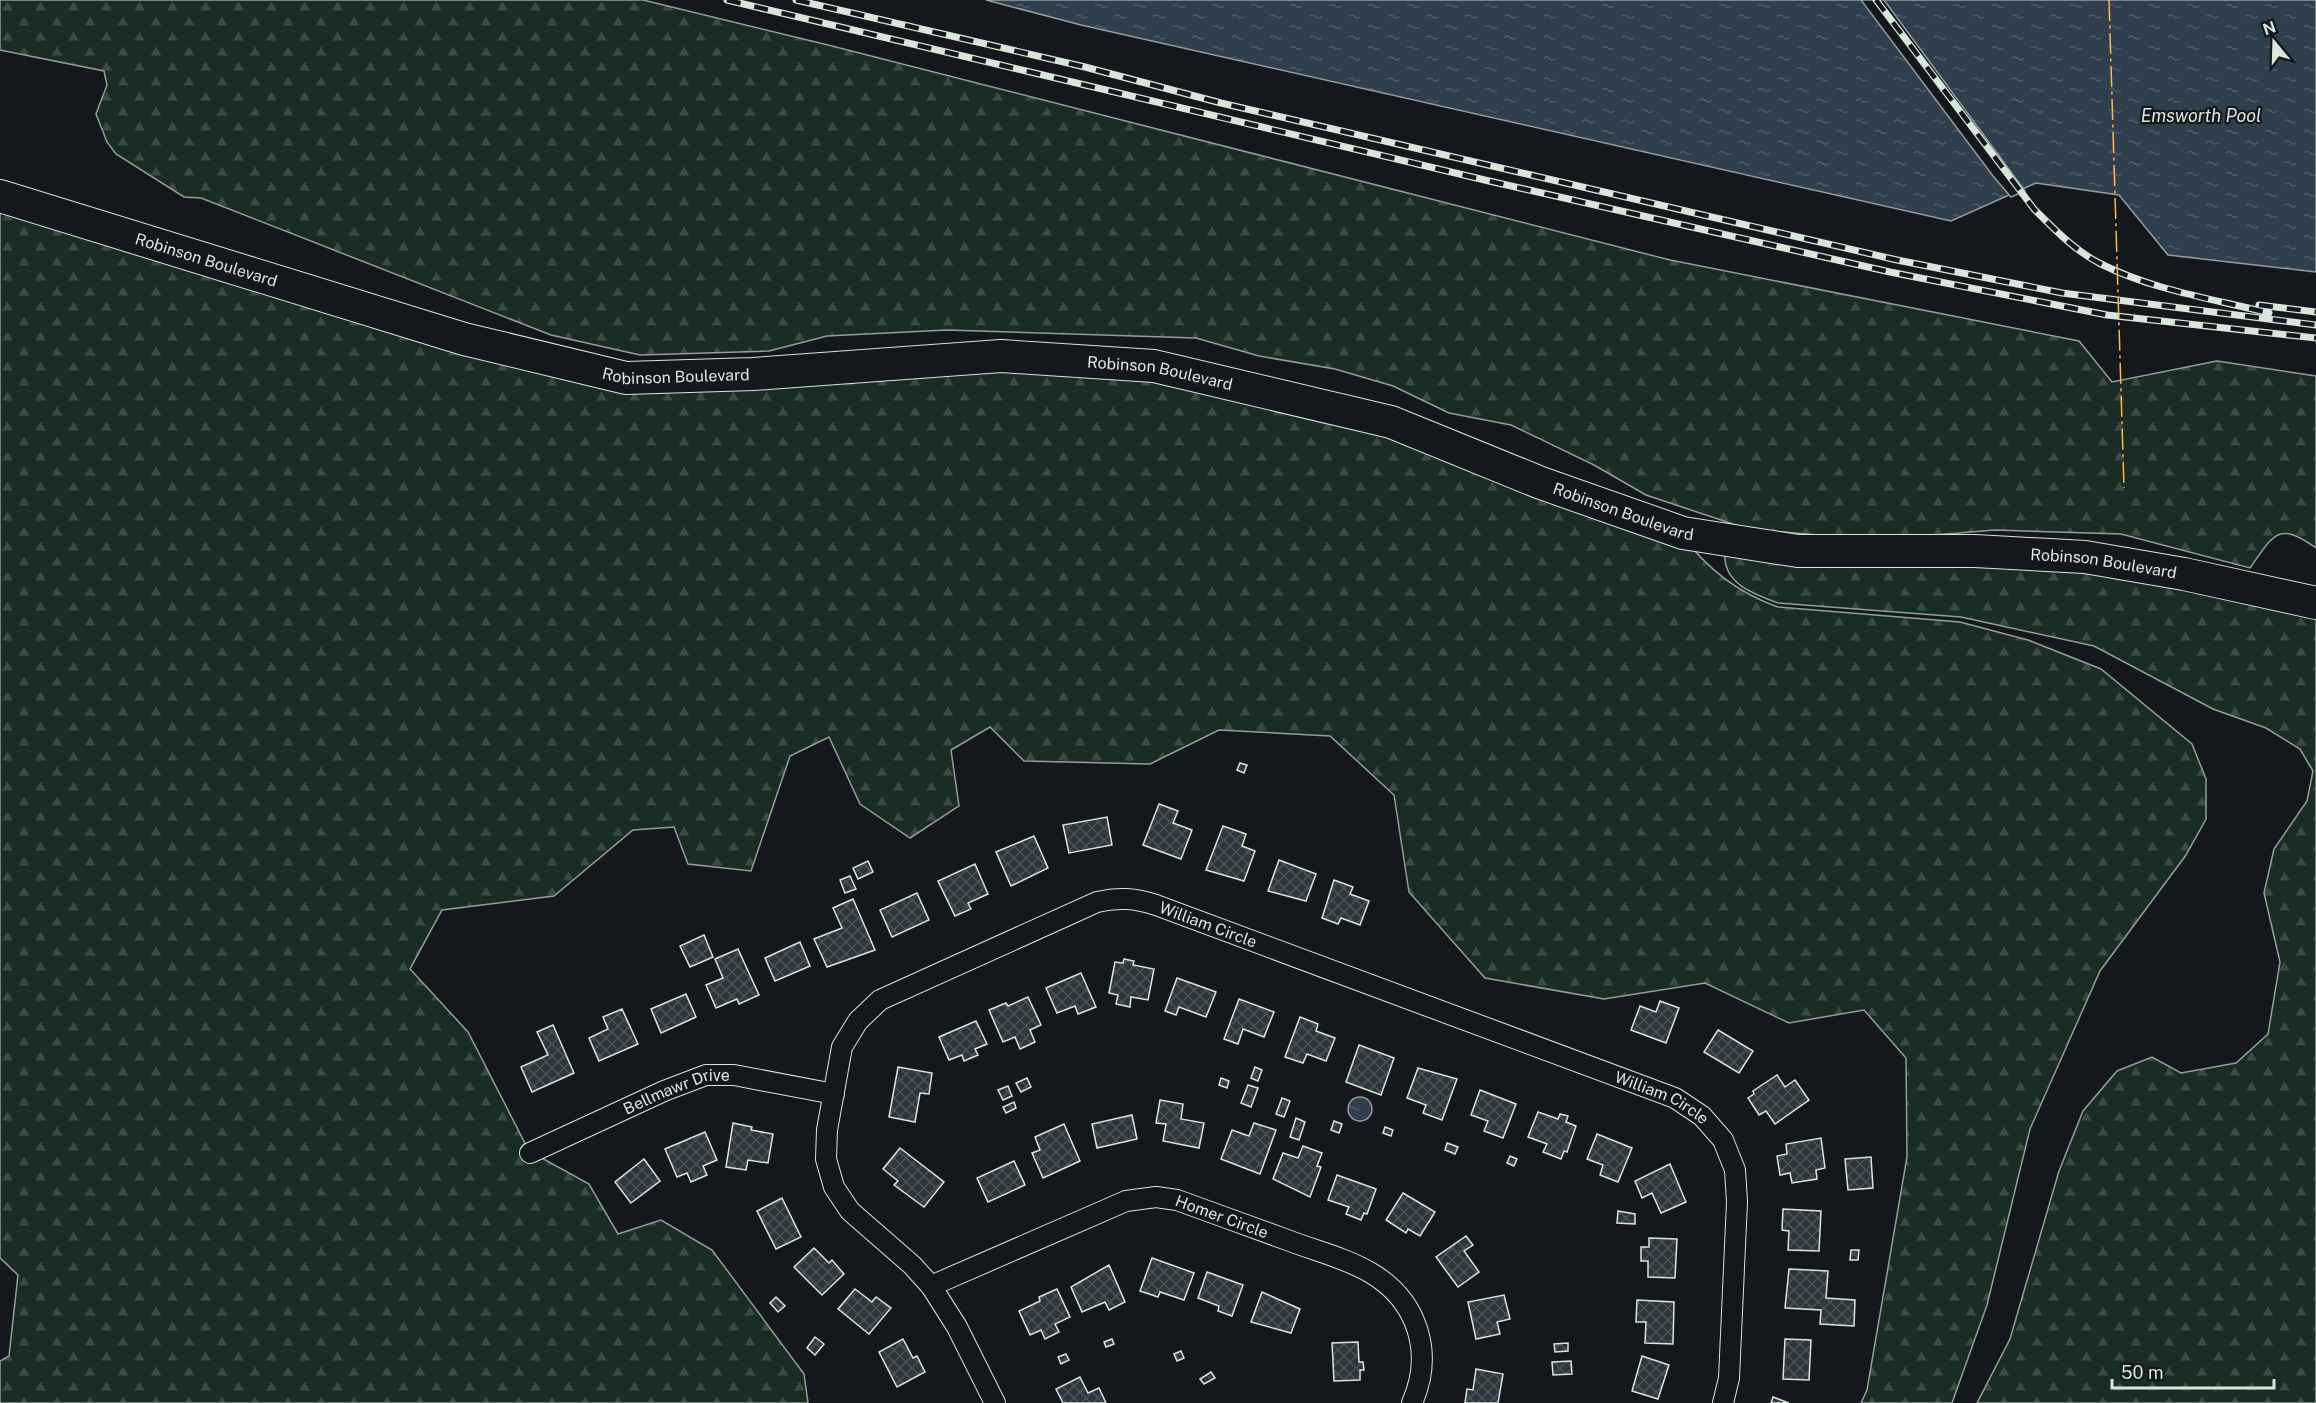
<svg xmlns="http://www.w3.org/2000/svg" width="2316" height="1403" font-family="'Public Sans',sans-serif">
	<defs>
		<pattern id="forest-firs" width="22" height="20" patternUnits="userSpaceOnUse" patternTransform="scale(1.5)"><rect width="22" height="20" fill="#1a2d24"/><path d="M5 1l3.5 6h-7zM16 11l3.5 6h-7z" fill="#3b4b43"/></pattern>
		<pattern id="water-ripples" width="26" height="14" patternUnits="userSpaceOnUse" patternTransform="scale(1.5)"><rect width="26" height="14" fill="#2f3f4d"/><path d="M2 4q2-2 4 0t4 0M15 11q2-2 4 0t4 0" fill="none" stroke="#4c5b66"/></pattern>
		<pattern id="building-cross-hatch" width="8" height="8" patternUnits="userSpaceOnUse" patternTransform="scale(1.5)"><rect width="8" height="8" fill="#2c363c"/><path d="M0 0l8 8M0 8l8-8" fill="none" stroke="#4a5358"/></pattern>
	</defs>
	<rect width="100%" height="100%" fill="#14181c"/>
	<!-- forest -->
	<g fill="url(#forest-firs)" stroke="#939e99" stroke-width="1.5">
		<path d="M0,0H643L828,45L1670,260L2079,341L2112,382L2217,361L2316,376V548C2278,521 2274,534 2250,568L2121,534L1994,530L1875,540L1748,529L1646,495L1594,465L1511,425L1449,413L1393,386L1335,369L1259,356L1196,338L947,330L827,336L769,351L640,355L551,335L201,198L184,197L116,154L107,142L96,114L107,85L104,71L0,50Z"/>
		<path d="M0,202L619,388L1002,362L1153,372L1389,428L1682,535C1707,569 1738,593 1778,607L1960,622L2028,640L2101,669L2192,744L2206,779V819L2186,855L2100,971L2030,1129L1987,1305L1952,1403H1861L1867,1390L1907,1157L1906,1058L1864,1010L1789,1023L1705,983L1604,999L1485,978L1409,892L1394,795L1330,736L1219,730L1150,764L1024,761L990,727L951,750L959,806L910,838L860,804L829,737L790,756L751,871L688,864L674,827L633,830L554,896L442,910L410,969L468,1032L529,1151L589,1184L618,1234L661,1220L712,1250L804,1374L808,1403H0V1361L9,1356L18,1275L0,1258Z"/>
		<path d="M1725,552L1975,553L2316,608V1403H1977L2010,1339L2059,1171L2083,1111L2117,1071L2152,1057L2181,1073L2236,1063L2268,1034L2280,962L2264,893L2274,849L2307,801L2313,771L2300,749L2266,728L2213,709L2094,646L1961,617L1778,603C1753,594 1722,583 1725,552Z"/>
	</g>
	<!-- water -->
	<g fill="url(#water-ripples)" stroke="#939e99" stroke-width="1.5">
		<path d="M986,0H2316V272L2168,255L2119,195L2036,183L1951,221L1081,25Z"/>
		<circle cx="1360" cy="1109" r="12"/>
	</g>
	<!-- pier -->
	<path fill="#14181c" stroke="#939e99" stroke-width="1.5" d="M1861,0H1884L2025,191L2011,197L1993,176Z"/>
	<!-- building -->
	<g fill="url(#building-cross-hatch)" stroke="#d8e6dc" stroke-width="1.5">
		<path d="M1240,763L1247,765L1244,773L1237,770Z"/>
		<path d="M1159,804L1178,811L1173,823L1192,830L1181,859L1143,845Z"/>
		<path d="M1107,817L1112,845L1069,853L1063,825Z"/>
		<path d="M1223,826L1246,834L1242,846L1255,851L1244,881L1206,870Z"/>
		<path d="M1034,836L1048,868L1011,886L996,852Z"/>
		<path d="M1279,860L1316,874L1306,901L1268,891Z"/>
		<path d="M868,861L873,872L858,879L853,868Z"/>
		<path d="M975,864L988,894L968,903L971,909L955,916L938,881Z"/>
		<path d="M850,876L856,889L845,893L840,880Z"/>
		<path d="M1334,880L1353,887L1350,894L1369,901L1360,925L1341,918L1338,924L1322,918Z"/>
		<path d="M917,893L929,920L892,937L880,910Z"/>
		<path d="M853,899L875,950L827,967L814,939L842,928L833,908Z"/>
		<path d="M704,935L713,957L690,967L680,946Z"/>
		<path d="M800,942L810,966L775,981L765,958Z"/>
		<path d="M738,949L759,995L739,1004L737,999L716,1008L706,985L723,978L715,959Z"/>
		<path d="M1124,959L1134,961L1133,965L1154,969L1148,1000L1131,997L1130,1007L1116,1004L1118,995L1109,993L1115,962L1123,963Z"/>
		<path d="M1081,973L1096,1007L1078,1014L1075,1006L1057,1013L1046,988Z"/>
		<path d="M1177,978L1216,992L1206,1017L1179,1007L1176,1015L1165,1011Z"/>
		<path d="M686,994L696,1017L661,1033L651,1009Z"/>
		<path d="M1028,997L1041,1025L1030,1030L1035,1042L1020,1049L1015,1037L1003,1042L989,1010L1006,1003L1008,1006Z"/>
		<path d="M1239,999L1274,1012L1264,1037L1243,1029L1238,1044L1224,1039Z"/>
		<path d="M1660,1001L1679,1008L1666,1043L1631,1030L1640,1006L1656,1012Z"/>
		<path d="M622,1009L638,1044L599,1061L589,1038L608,1029L603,1017Z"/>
		<path d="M1300,1017L1318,1024L1316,1031L1335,1038L1326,1061L1307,1054L1303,1063L1285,1057Z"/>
		<path d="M976,1021L987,1044L975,1049L978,1055L964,1061L962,1055L949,1060L939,1037Z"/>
		<path d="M553,1025L574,1073L532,1092L521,1067L548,1055L537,1032Z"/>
		<path d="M1718,1030L1753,1051L1739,1073L1704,1052Z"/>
		<path d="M1359,1045L1394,1058L1381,1095L1346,1082Z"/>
		<path d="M898,1067L932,1073L929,1094L920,1093L915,1122L889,1117Z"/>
		<path d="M1255,1067L1262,1070L1258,1081L1251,1078Z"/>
		<path d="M1418,1068L1457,1079L1442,1120L1423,1113L1426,1105L1407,1098Z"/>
		<path d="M1777,1075L1785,1087L1795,1080L1809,1100L1775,1124L1766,1111L1759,1115L1748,1098L1754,1094L1753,1091Z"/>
		<path d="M1027,1078L1031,1087L1021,1092L1016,1083Z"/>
		<path d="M1221,1078L1229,1081L1227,1088L1219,1085Z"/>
		<path d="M1248,1085L1258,1088L1251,1107L1241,1103Z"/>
		<path d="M1008,1086L1012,1096L1003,1100L998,1090Z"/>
		<path d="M1480,1090L1516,1104L1503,1138L1484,1131L1488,1121L1471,1115Z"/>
		<path d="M1282,1098L1290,1101L1284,1117L1276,1114Z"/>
		<path d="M1160,1100L1183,1104L1181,1119L1204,1123L1199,1148L1163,1141L1166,1124L1156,1123Z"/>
		<path d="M1014,1102L1016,1108L1006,1113L1003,1107Z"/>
		<path d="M1538,1112L1558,1119L1560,1114L1568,1116L1566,1122L1576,1126L1567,1152L1564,1151L1561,1159L1543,1152L1547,1144L1528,1137Z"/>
		<path d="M1132,1115L1137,1139L1097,1148L1092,1124Z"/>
		<path d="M1296,1118L1305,1122L1299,1140L1290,1137Z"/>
		<path d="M1334,1121L1342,1124L1339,1133L1331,1130Z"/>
		<path d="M733,1123L752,1127L751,1130L773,1134L768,1163L748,1160L746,1170L726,1167Z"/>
		<path d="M1254,1123L1276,1130L1260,1174L1221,1159L1232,1130L1249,1136Z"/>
		<path d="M1064,1124L1080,1161L1043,1178L1032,1153L1040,1150L1035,1137Z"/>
		<path d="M1385,1127L1393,1130L1391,1136L1383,1133Z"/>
		<path d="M705,1132L717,1160L703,1166L707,1175L691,1182L687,1173L677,1177L665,1149Z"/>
		<path d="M1597,1134L1632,1148L1618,1182L1600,1175L1603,1165L1587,1159Z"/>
		<path d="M1821,1138L1825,1168L1816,1170L1817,1179L1792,1183L1790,1173L1780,1175L1777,1156L1787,1154L1786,1144Z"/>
		<path d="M1447,1143L1458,1147L1455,1154L1445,1150Z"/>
		<path d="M1303,1146L1322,1153L1317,1166L1321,1167L1310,1197L1273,1179L1283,1153L1298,1158Z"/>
		<path d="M900,1148L944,1182L924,1207L894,1185L898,1181L883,1169Z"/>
		<path d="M1510,1156L1517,1159L1514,1166L1507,1163Z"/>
		<path d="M1871,1157L1873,1188L1848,1190L1845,1159Z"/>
		<path d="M644,1159L660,1181L631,1203L615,1182Z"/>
		<path d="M1014,1161L1025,1185L988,1202L977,1178Z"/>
		<path d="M1670,1164L1686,1202L1661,1213L1652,1193L1642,1198L1635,1181Z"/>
		<path d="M1337,1175L1376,1189L1367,1214L1364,1213L1361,1220L1346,1214L1349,1207L1328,1200Z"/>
		<path d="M1403,1193L1435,1212L1420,1236L1408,1229L1406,1233L1386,1220Z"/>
		<path d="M782,1198L801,1237L776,1249L757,1211Z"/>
		<path d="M1783,1209L1821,1211L1819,1251L1788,1250L1789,1231L1782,1230Z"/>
		<path d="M1618,1211L1635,1214V1224L1617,1223Z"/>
		<path d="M1466,1236L1473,1245L1464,1251L1479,1272L1458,1287L1436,1257Z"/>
		<path d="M1649,1238L1677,1239L1675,1278L1648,1277V1261H1641V1247H1649Z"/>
		<path d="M814,1248L829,1263L832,1260L844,1274L822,1295L794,1267Z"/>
		<path d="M1851,1250H1859L1858,1260H1850Z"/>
		<path d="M1152,1258L1194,1273L1184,1300L1160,1292L1158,1297L1140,1291Z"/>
		<path d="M1109,1265L1125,1302L1109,1310L1105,1302L1082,1312L1071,1287Z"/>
		<path d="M1789,1269L1828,1271L1826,1298L1855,1300L1854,1326L1820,1324L1821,1310L1785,1308Z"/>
		<path d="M1207,1272L1243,1285L1232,1316L1218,1311L1219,1306L1198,1298Z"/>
		<path d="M855,1289L872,1302L876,1297L891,1308L869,1334L838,1309Z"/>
		<path d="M1057,1289L1070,1317L1055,1324L1059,1332L1045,1339L1041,1330L1030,1335L1019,1311L1040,1301L1039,1297Z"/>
		<path d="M1262,1292L1300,1309L1291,1333L1251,1322Z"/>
		<path d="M1504,1295L1510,1319L1497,1322L1500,1334L1476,1339L1468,1302Z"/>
		<path d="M776,1297L785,1306L778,1312L770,1303Z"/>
		<path d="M1637,1300L1674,1302L1673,1344L1645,1343L1646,1322H1636Z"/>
		<path d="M815,1337L824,1344L815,1355L807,1348Z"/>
		<path d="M903,1339L913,1358L917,1356L925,1372L897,1387L879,1352Z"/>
		<path d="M1112,1339L1114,1344L1106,1347L1104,1342Z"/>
		<path d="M1785,1339L1811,1340L1809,1380L1783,1379Z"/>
		<path d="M1358,1342L1359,1362H1363L1364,1370H1360V1380L1334,1381L1332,1343Z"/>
		<path d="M1568,1343V1351L1555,1352L1554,1344Z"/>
		<path d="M1181,1351L1184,1358L1177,1361L1174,1354Z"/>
		<path d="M1066,1354L1069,1360L1061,1364L1058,1357Z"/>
		<path d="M1642,1356L1669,1365L1658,1399L1632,1391Z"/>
		<path d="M1571,1361L1572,1374L1553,1375L1552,1362Z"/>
		<path d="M1476,1369L1503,1374L1498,1403H1465L1467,1389L1473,1390Z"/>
		<path d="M1211,1372L1215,1378L1204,1384L1200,1379Z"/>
		<path d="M1080,1377L1088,1393L1099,1388L1106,1403H1063L1056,1389Z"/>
		<path d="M1773,1397L1789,1403H1771Z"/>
	</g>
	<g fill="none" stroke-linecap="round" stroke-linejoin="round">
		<defs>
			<g id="minor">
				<path id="s1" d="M530,1153L664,1091L706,1075H734L834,1094"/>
				<path id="s2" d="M931,1286L1126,1201L1156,1197L1177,1200C1215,1214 1252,1227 1290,1241C1316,1251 1346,1258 1371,1273C1418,1301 1434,1353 1412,1403"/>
				<path id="s3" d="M995,1403L957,1327L931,1286L912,1265L850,1211L834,1187L826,1159L827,1130L842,1047L858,1021L880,1000L1097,902C1119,897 1135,898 1156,905L1675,1098L1702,1116L1723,1140L1735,1170L1737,1202L1729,1378L1723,1403"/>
			</g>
			<g id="primary">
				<path id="s4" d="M0,196L464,339L626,378L753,374L1001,356L1154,366L1391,422L1541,483L1683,533L1798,551H1975L2085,557L2184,574L2316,603"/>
			</g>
		</defs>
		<!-- minor casing -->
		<use href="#minor" stroke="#d8e6dc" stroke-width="22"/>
		<!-- primary casing -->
		<use href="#primary" stroke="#d8e6dc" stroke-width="34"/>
		<!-- minor -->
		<use href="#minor" stroke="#14181c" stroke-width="20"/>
		<!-- primary -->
		<use href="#primary" stroke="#14181c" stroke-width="32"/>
		<defs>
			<g id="rail">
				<path d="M727,0L1489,181L1890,272L2107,315L2316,338"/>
				<path d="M796,0L1085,67L1221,103L1897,260L2062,293L2316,325"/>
				<path d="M1876,0L2034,209C2054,229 2075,251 2101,264C2153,290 2213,299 2269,313"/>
				<path d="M2259,305L2316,312"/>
			</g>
		</defs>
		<!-- rail casing -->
		<use href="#rail" stroke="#d8e6dc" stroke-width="7"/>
		<!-- rail -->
		<use href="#rail" stroke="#14181c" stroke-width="4.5" stroke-dasharray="14" stroke-linecap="butt"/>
		<!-- power -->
		<path stroke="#ffb74d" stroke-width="1.5" stroke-dasharray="21 4.5 3 4.5" stroke-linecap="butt" d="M2109,0L2124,488"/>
	</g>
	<g text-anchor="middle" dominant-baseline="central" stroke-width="4.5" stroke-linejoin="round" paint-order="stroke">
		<!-- street labels -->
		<g font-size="16" fill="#d8e6dc" stroke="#14181c">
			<text stroke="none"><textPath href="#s4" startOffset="216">Robinson Boulevard</textPath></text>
			<text stroke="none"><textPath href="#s4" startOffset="702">Robinson Boulevard</textPath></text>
			<text stroke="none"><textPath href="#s4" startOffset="1188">Robinson Boulevard</textPath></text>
			<text stroke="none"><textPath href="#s4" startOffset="1674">Robinson Boulevard</textPath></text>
			<text stroke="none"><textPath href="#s4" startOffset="2160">Robinson Boulevard</textPath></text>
			<text stroke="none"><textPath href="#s3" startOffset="830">William Circle</textPath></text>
			<text stroke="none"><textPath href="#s1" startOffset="160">Bellmawr Drive</textPath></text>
			<text stroke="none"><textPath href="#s3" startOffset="1316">William Circle</textPath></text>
			<text stroke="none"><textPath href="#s2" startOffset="312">Homer Circle</textPath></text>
		</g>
		<!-- water labels -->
		<g font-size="18" font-style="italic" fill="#d8e6dc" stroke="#14181c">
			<text x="2201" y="115">Emsworth Pool</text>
		</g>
	</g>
	<!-- north arrow -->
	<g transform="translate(2274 42) rotate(341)" stroke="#14181c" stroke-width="4.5" paint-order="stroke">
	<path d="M0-4.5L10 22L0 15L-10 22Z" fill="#d8e6dc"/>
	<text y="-9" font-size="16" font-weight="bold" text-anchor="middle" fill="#d8e6dc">N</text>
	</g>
	<!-- scale -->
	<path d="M2112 1379v9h162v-9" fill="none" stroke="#d8e6dc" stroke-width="3"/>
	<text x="2121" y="1379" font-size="18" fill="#d8e6dc" stroke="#14181c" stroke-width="4.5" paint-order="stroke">50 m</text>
</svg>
